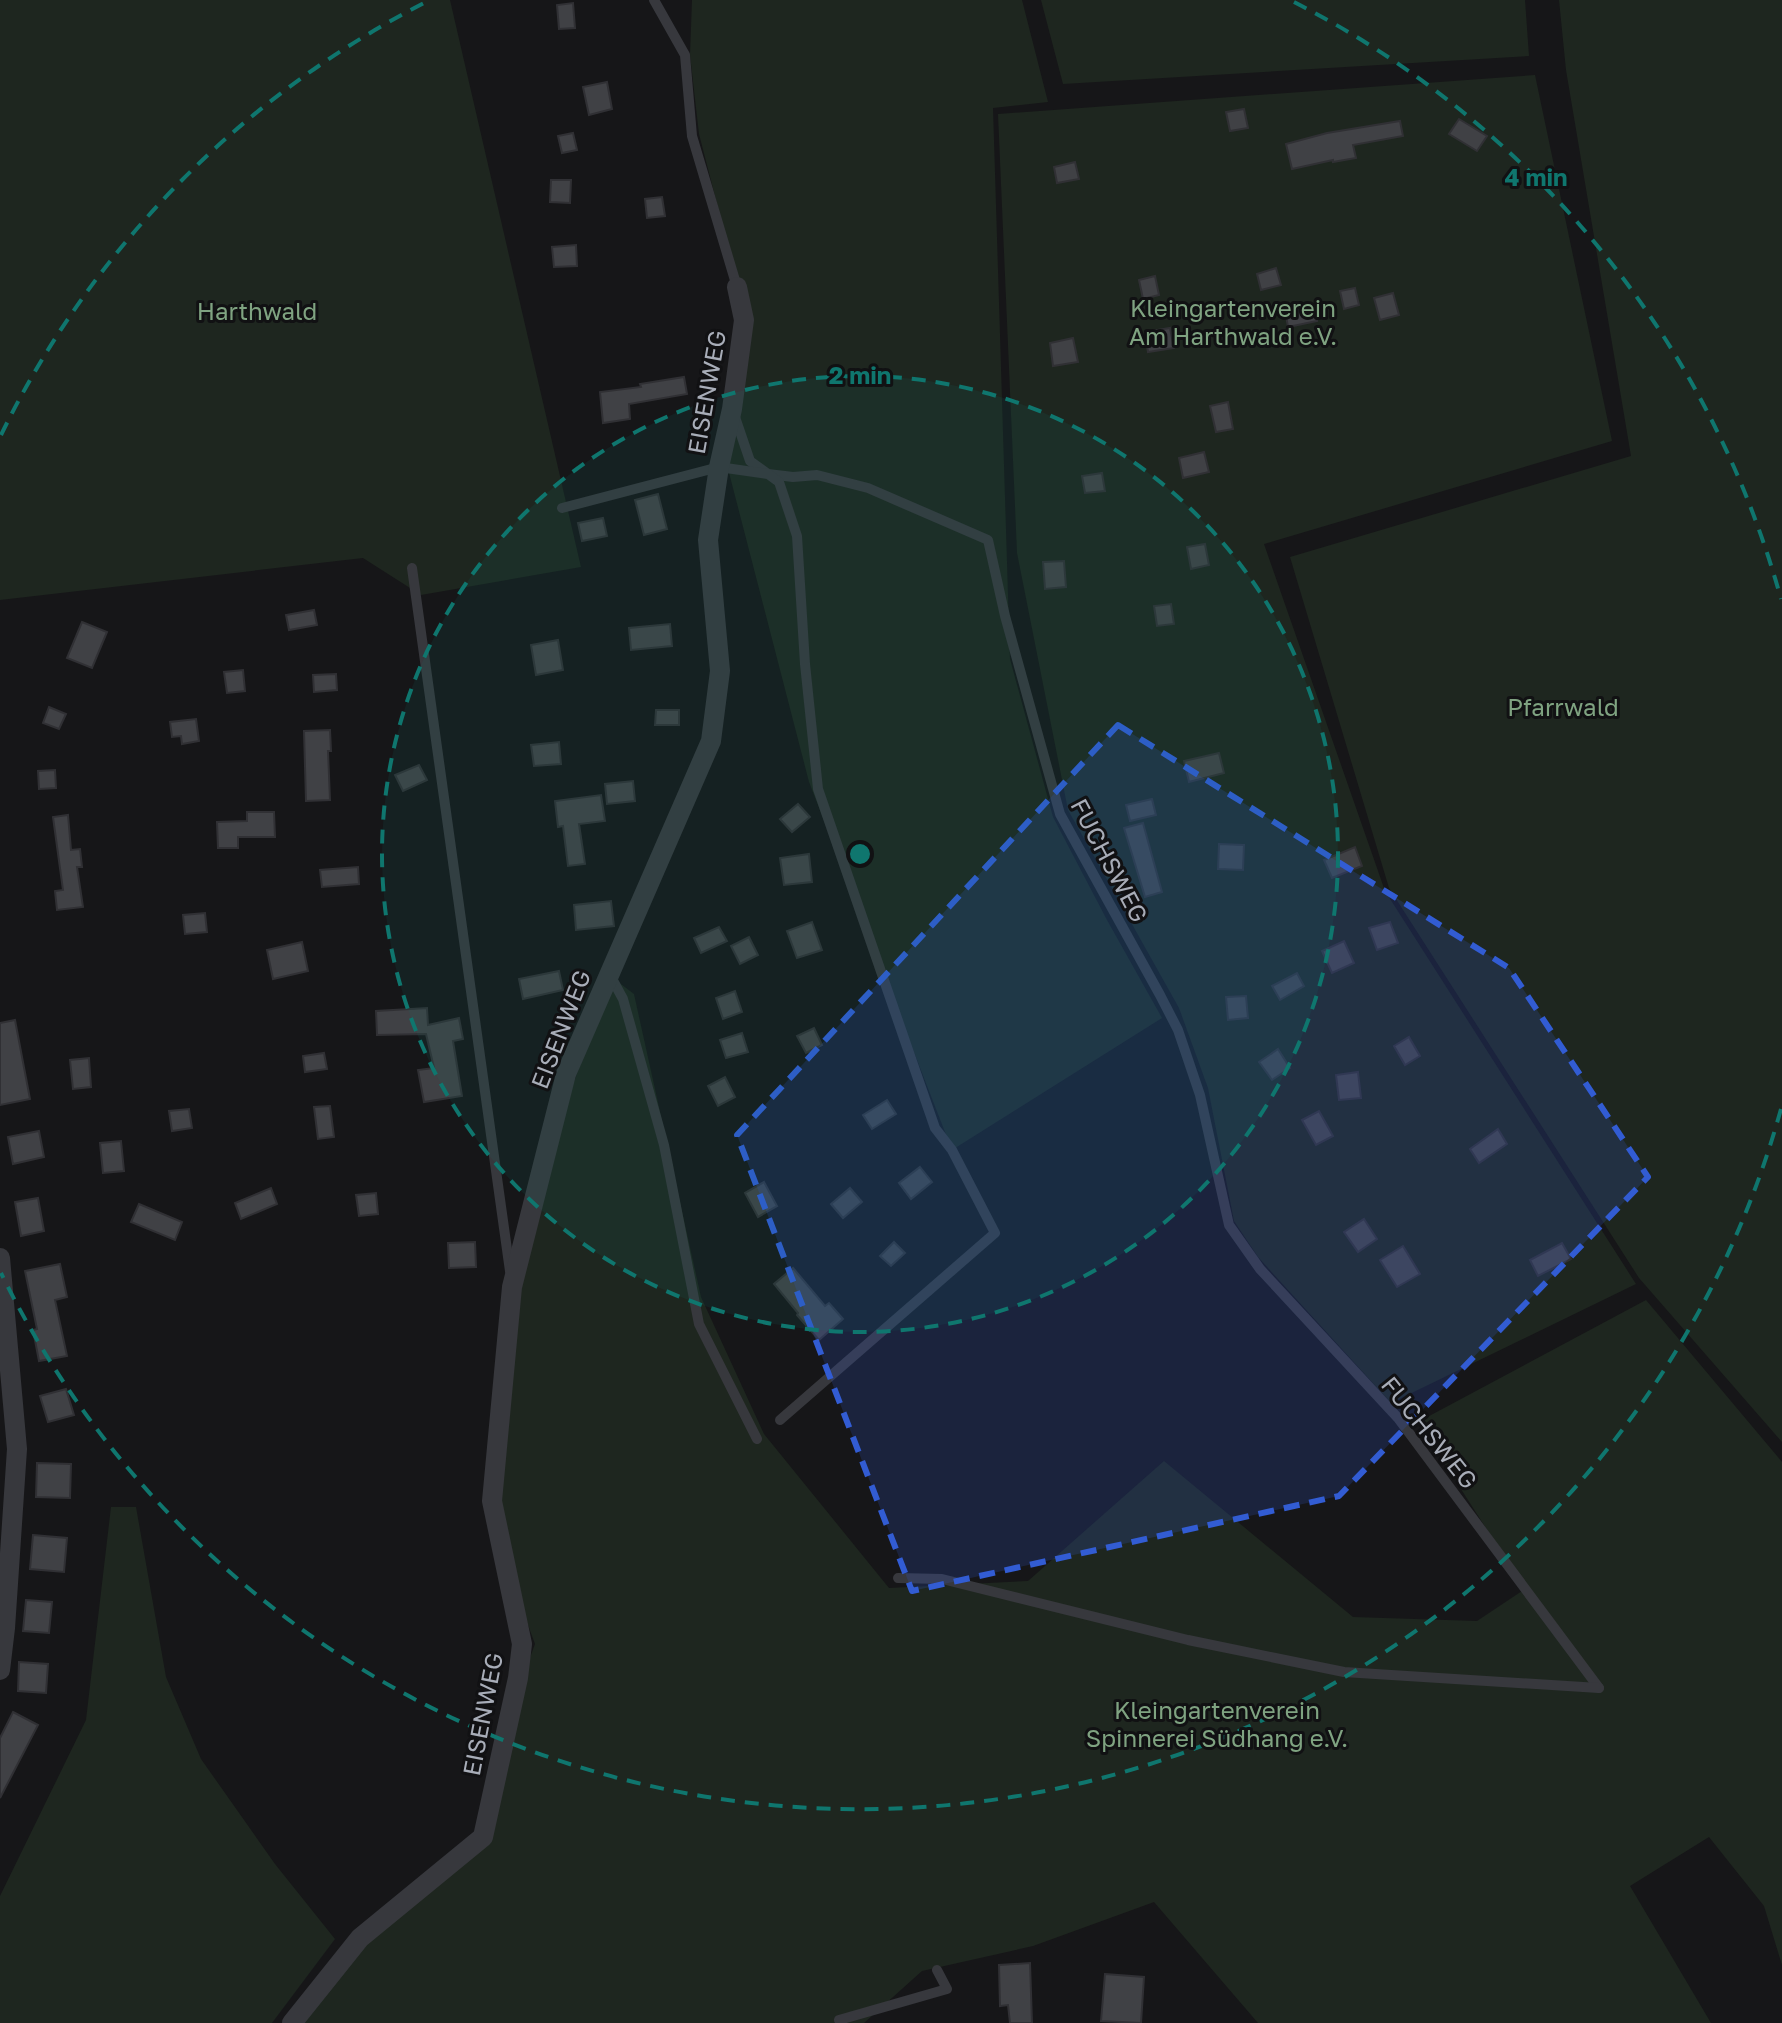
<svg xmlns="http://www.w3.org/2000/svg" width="1782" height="2023" font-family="'Golos Text',sans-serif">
	<rect width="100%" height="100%" fill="#161618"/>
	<!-- green -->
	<g fill="#1e261f">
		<path d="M0,0H450L581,567L421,595L363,558L0,600Z"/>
		<path d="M692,0H1022L1048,102L993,108L1010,659L1053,817L1107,920L1162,1018L952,1150L809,782L727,465L746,316L699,134L690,55Z"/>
		<path d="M1041,0H1525L1529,56L1063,84Z"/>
		<path d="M1559,0H1782V1442L1639,1278L1389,888L1290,557L1631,456L1566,70Z"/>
		<path d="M1535,75L1612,441L1264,544L1385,891L1636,1284L1391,1403L1258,1257L1234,1221L1208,1088L1179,1008L1068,810L1017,553L998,114Z"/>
		<path d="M613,978L634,994L701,1297L764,1434L889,1588L1028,1581L1164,1461L1353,1617L1477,1621L1525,1589L1418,1422L1646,1300L1782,1462V1965L1764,1906L1709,1837L1630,1886L1711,2023H1258L1154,1902L1033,1946L922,1971L864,2023H300L364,1940L487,1841L527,1666L535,1644L524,1614L499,1495L518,1293L560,1119Z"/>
		<path d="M111,1507H136L166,1677L201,1759L275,1864L335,1939L272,2023H0V1896L86,1720Z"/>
	</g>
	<!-- building -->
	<g fill="#404145" stroke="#303034" stroke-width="2">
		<path d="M573,3L575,28L559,29L557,5Z"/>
		<path d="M607,82L612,109L589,115L583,87Z"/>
		<path d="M1244,109L1248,128L1230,131L1226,112Z"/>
		<path d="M1459,119L1487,136L1477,151L1449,134Z"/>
		<path d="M1400,121L1403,136L1353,145L1356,158L1333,162V160L1292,169L1286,144L1327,133Z"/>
		<path d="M573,133L577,150L562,153L558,136Z"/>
		<path d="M1075,162L1079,179L1057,183L1054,167Z"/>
		<path d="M551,180H571L570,203L550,202Z"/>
		<path d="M662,197L665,216L647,218L645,199Z"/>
		<path d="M576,245L577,266L554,267L552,247Z"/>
		<path d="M1276,268L1281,285L1261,290L1257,274Z"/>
		<path d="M1155,276L1159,295L1143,299L1139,280Z"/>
		<path d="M1355,288L1359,305L1344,309L1340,291Z"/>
		<path d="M1393,293L1399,315L1380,320L1374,298Z"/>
		<path d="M1314,304L1317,321L1288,327L1285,310Z"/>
		<path d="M1170,328L1174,348L1148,352L1145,332Z"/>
		<path d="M1073,338L1078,362L1053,366L1050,343Z"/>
		<path d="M684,377L687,394L629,404L630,419L603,423L600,392L641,387L640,384Z"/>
		<path d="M1228,402L1233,429L1216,432L1210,406Z"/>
		<path d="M1204,452L1209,472L1183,478L1179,458Z"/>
		<path d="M1102,473L1105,491L1085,493L1082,476Z"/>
		<path d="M658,494L667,529L644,535L635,500Z"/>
		<path d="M603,518L607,536L582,541L578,523Z"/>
		<path d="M1205,544L1209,565L1191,569L1187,547Z"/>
		<path d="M1064,561L1066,587L1045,589L1043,562Z"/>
		<path d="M1171,604L1174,624L1157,626L1154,606Z"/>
		<path d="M314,610L317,625L289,630L286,615Z"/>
		<path d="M82,622L107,632L92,668L67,658Z"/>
		<path d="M670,624L672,646L631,650L629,628Z"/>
		<path d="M558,640L563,670L536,675L531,645Z"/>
		<path d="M243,670L245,691L227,693L224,672Z"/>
		<path d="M336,674L337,690L314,692L313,675Z"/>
		<path d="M49,707L66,714L59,729L43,723Z"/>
		<path d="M656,710H679V725H655Z"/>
		<path d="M196,719L199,741L182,744L181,736L172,737L170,722Z"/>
		<path d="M330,730L331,751H328L330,800L306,801L304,731Z"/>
		<path d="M559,742L561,764L534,766L531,745Z"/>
		<path d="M1219,753L1224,773L1189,782L1184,761Z"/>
		<path d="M419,765L427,780L403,791L395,775Z"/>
		<path d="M55,770L56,788L39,789L38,771Z"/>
		<path d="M633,781L635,801L607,804L605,784Z"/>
		<path d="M601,795L605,821L579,824L585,864L568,866L563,826L558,827L555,801Z"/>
		<path d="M1152,799L1156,815L1130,821L1126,805Z"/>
		<path d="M798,804L810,817L792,832L780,819Z"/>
		<path d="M247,812H274L275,837H238V848H218L217,822L247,821Z"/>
		<path d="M68,815L71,850L80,849L82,867H77L83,907L57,910L55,891L63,890L53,817Z"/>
		<path d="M1143,823L1162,892L1145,897L1124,828Z"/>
		<path d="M1219,844L1244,845L1243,870L1218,869Z"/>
		<path d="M1355,847L1362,866L1332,878L1324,860Z"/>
		<path d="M809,854L812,882L784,885L780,858Z"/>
		<path d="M358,867L359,884L322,887L320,870Z"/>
		<path d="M611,901L614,926L576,930L574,905Z"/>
		<path d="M205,913L207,932L185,934L183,915Z"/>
		<path d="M812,922L822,950L797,958L787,931Z"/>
		<path d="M1390,922L1398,943L1377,950L1369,928Z"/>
		<path d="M719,927L727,941L701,953L694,938Z"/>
		<path d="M749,937L758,955L740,964L731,946Z"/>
		<path d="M1344,941L1354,963L1332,973L1322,951Z"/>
		<path d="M302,942L308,971L273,979L267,950Z"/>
		<path d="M559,971L563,990L523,999L519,979Z"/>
		<path d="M1297,973L1304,986L1280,1000L1272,986Z"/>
		<path d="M735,991L742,1012L723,1019L716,998Z"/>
		<path d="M1246,996L1248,1018L1228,1020L1226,997Z"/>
		<path d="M427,1008L428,1025L459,1018L463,1039L453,1041L462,1096L424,1102L418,1070L434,1068L426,1034L377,1035L376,1011Z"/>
		<path d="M15,1020L30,1099L0,1105V1023Z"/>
		<path d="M814,1028L822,1045L806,1053L797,1036Z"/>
		<path d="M742,1033L748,1052L726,1058L720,1040Z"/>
		<path d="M1409,1037L1420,1056L1405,1065L1394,1046Z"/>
		<path d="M1278,1049L1290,1068L1272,1080L1259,1062Z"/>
		<path d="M324,1053L327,1069L305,1072L303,1056Z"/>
		<path d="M89,1058L91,1087L73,1089L70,1060Z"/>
		<path d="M1358,1072L1361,1098L1339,1100L1336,1075Z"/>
		<path d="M725,1077L735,1097L718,1106L708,1086Z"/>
		<path d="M887,1100L896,1114L872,1129L863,1115Z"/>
		<path d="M330,1106L334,1137L318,1139L314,1107Z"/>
		<path d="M189,1109L192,1128L172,1131L169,1111Z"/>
		<path d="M1319,1111L1333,1136L1316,1145L1302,1120Z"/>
		<path d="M1498,1129L1507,1144L1479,1163L1470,1149Z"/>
		<path d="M39,1131L44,1157L13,1164L8,1137Z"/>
		<path d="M121,1141L124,1171L103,1173L100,1143Z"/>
		<path d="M920,1167L932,1182L911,1199L899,1183Z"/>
		<path d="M764,1182L777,1206L758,1217L745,1193Z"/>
		<path d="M271,1188L277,1204L241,1219L235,1203Z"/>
		<path d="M850,1188L862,1202L843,1218L831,1204Z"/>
		<path d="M376,1193L378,1214L359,1216L356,1195Z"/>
		<path d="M38,1198L44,1231L21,1236L15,1202Z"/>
		<path d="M139,1204L182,1222L175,1240L131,1222Z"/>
		<path d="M1364,1219L1377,1239L1358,1252L1344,1232Z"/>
		<path d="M475,1242L476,1267L449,1268L448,1243Z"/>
		<path d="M894,1242L905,1253L891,1266L880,1256Z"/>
		<path d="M1562,1243L1571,1259L1538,1276L1530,1260Z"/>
		<path d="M1403,1246L1420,1274L1397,1287L1380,1260Z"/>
		<path d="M60,1264L67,1297L55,1300L67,1356L39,1361L33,1330L37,1329L25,1271Z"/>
		<path d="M793,1268L825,1306L829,1303L843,1319L819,1340L797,1315L798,1313L774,1284Z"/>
		<path d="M66,1389L74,1415L48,1422L40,1396Z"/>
		<path d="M37,1463L71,1464L70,1498L36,1497Z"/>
		<path d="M33,1535L67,1538L64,1572L30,1569Z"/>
		<path d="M26,1600L52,1602L49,1633L23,1631Z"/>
		<path d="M19,1662L48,1664L46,1693L18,1691Z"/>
		<path d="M13,1712L38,1725L0,1798V1738Z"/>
		<path d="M1030,1963L1032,2023H1010L1008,2005L1000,2006L999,1965Z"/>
		<path d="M1105,1974L1144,1977L1141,2023L1101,2021Z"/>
	</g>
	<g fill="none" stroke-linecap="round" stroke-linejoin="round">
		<!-- service -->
		<g stroke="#37383d" stroke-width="10">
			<path d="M654,0L685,55L692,136L737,287"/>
			<path d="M734,414L750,461L768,474L793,477L817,475L868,488L988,540L1005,616L1060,814L1160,995L1178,1030L1200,1095L1229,1225L1260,1269L1398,1418L1599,1688"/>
			<path d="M562,508L719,467L768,474L779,482L797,536L805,664L818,789L935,1128L952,1150L995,1233L780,1420"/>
			<path d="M412,568L510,1271"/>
			<path d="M610,975L623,999L664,1145L699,1324L757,1439"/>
			<path d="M898,1578L942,1579L1188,1640L1344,1672L1599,1688"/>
			<path d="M841,2023L839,2020L947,1989L937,1970"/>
		</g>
		<!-- minor -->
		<g stroke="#37383d" stroke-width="20">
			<path d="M0,1258L17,1449L5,1628L0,1670"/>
			<path d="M292,2023L360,1938L483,1837L518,1678L522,1644L492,1501L512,1287L566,1074L711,741L720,671L708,540L719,467L732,409L744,320L737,287"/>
		</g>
	</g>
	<!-- marked area -->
	<path fill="#325cd3" fill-opacity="0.2" stroke="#325cd3" stroke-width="6" stroke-dasharray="16 10" stroke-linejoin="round" d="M1118,725L1509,968L1648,1177L1339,1496L912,1591L737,1135Z"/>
	<!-- distance rings -->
	<circle cx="860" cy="854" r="478" fill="#0f766e" fill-opacity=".12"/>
	<g fill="none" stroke="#0f766e" stroke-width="4" stroke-dasharray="14 10">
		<circle cx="860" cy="854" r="478"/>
		<path d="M1781 1109A956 956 0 0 1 1 1273M1 435A956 956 0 0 1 426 2M1294 2A956 956 0 0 1 1781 599"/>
	</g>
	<g text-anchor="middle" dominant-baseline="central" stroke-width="6" stroke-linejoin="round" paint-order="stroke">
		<!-- park labels -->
		<g font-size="24" fill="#7fa381" stroke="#111113">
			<text x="1233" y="307">Kleingartenverein<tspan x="1233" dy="28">Am Harthwald e.V.</tspan></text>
			<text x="257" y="310">Harthwald</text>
			<text x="1563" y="706">Pfarrwald</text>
			<text x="1217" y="1709">Kleingartenverein<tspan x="1217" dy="28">Spinnerei Südhang e.V.</tspan></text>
		</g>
		<!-- street labels -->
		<g font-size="24" fill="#a8adb8" stroke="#111113">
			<text transform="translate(706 392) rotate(-80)">EISENWEG</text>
			<text transform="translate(1110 860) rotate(62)">FUCHSWEG</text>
			<text transform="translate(560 1029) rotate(-69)">EISENWEG</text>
			<text transform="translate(1430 1432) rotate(51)">FUCHSWEG</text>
			<text transform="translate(482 1714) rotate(-79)">EISENWEG</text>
		</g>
	</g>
	<circle cx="860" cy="854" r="12" fill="#0f766e" stroke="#111113" stroke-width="4"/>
	<g font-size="24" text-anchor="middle" font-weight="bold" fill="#0f766e" stroke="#111113" stroke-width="6" stroke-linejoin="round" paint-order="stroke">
		<text x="1536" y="186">4 min</text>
		<text x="860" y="384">2 min</text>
	</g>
</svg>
